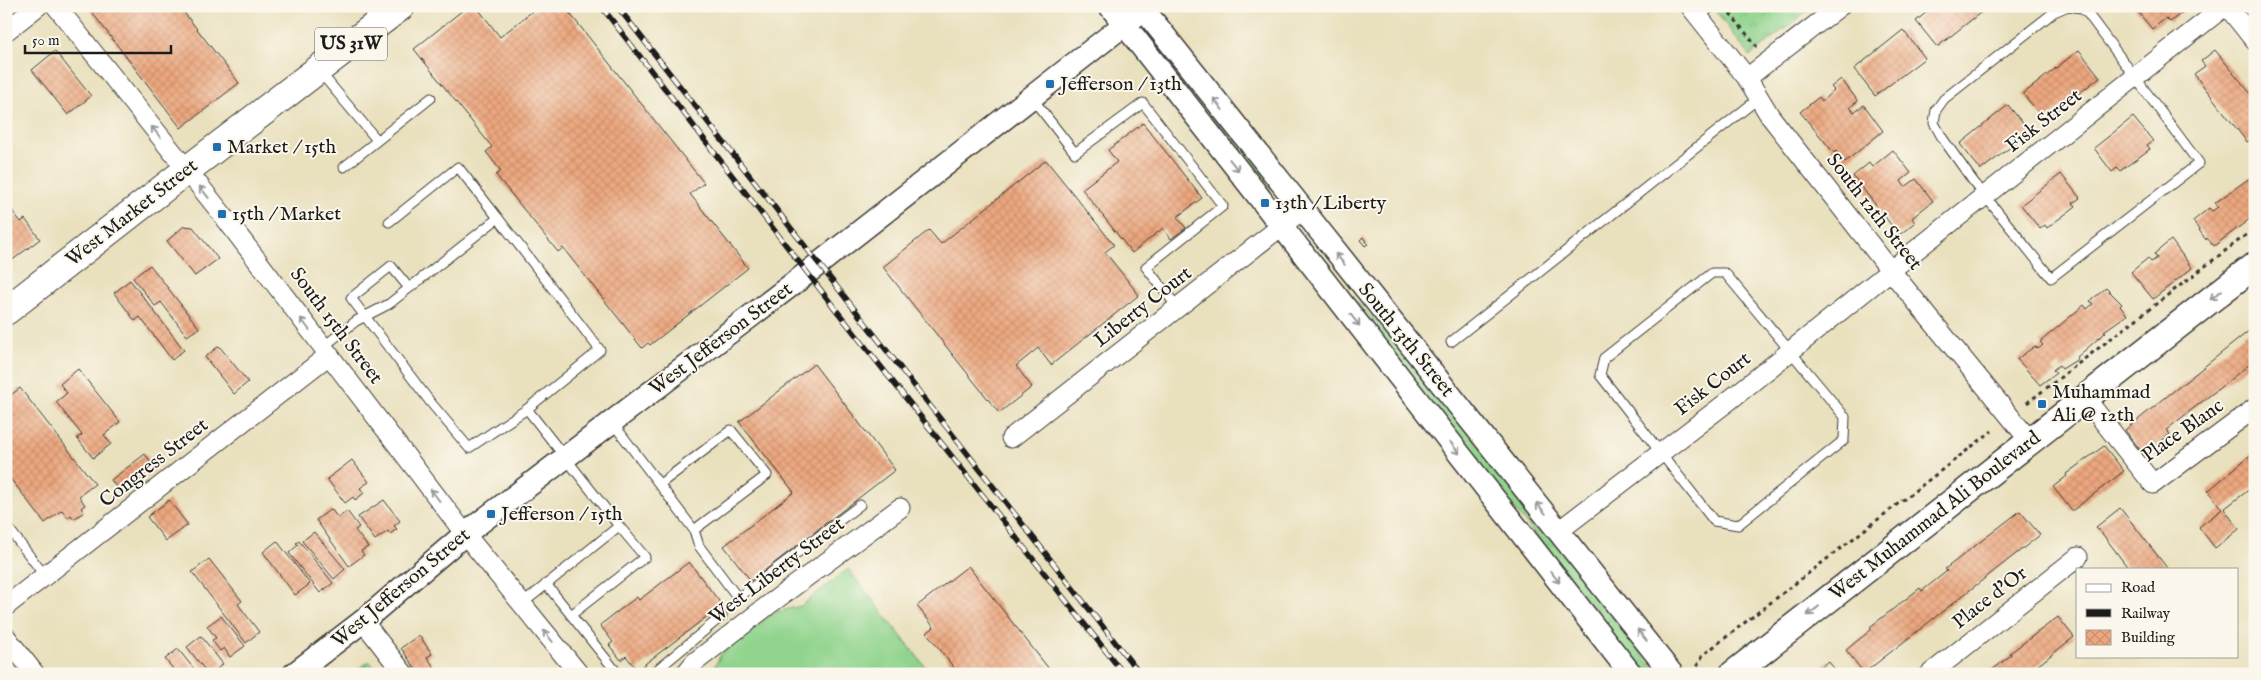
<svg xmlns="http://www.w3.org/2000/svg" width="2261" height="680" font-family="'IM FELL English',serif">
	<defs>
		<pattern id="grass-tufts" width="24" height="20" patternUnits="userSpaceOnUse" patternTransform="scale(1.25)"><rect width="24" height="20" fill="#90d48d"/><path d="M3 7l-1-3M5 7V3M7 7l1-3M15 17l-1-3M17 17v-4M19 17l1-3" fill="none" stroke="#7cb579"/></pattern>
		<pattern id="cemetery-stones" width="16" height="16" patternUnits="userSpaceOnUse" patternTransform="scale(1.25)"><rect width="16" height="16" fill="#90d48d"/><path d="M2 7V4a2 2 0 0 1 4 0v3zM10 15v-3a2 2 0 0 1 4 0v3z" fill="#7cb579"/></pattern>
		<pattern id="park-crowns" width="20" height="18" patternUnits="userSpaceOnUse" patternTransform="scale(1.25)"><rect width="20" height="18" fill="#90d48d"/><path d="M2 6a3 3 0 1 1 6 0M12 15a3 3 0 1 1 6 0" fill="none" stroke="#7cb579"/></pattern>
		<pattern id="building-cross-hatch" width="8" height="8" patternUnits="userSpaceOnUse" patternTransform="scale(1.25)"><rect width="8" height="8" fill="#eca77f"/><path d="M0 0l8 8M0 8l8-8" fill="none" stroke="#ca8f6d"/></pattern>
	</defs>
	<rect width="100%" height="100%" fill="#fbf7ec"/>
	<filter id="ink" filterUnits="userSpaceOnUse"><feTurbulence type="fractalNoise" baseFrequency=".02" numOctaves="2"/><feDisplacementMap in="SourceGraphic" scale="10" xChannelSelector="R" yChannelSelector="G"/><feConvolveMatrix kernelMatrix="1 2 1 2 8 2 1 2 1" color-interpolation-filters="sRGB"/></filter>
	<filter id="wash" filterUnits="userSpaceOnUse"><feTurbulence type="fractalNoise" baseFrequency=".0096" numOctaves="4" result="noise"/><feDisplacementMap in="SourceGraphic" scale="20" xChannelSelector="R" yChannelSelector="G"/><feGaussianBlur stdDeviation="1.12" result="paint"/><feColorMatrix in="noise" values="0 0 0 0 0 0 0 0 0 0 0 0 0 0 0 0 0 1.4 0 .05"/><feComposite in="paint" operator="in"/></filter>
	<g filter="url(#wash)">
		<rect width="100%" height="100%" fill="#e9e0bd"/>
		<!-- grass -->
		<g fill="url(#grass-tufts)" stroke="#567854">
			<path d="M1211,117L1241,144L1271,180L1269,194Z"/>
			<path d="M1308,242L1355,301L1391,333L1658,674H1644L1306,243Z"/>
		</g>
		<!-- cemetery -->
		<path fill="url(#cemetery-stones)" stroke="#567854" d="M369,661L379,674H352Z"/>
		<!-- park -->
		<path fill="url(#park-crowns)" stroke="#567854" d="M1712,6H1814L1750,56Z"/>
		<!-- pitch -->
		<path fill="#90d48d" stroke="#567854" d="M848,569L931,674H711L721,654L775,612L801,606Z"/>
		<g id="blocks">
			<!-- building -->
			<g fill="url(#building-cross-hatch)">
				<path d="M87,6H179L239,83L181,128Z"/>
				<path d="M468,6H476L500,37L539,6H564L704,183L690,194L748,268L650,345L648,343L642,348L563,248L558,252L496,175L501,171L486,152L492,147L414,49Z"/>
				<path d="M1934,6H1989L1937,47L1916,21Z"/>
				<path d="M2133,6H2182L2185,10L2170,22L2166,18L2152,29Z"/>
				<path d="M1903,30L1925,58L1875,96L1854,69Z"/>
				<path d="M2079,50L2100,77L2045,120L2023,94Z"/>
				<path d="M2215,50L2255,99V136L2247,142L2194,74L2205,66L2201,61Z"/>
				<path d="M55,51L91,96L68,115L32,70Z"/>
				<path d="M1841,79L1858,101L1850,107L1854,112L1864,105L1883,131L1845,162L1836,151L1834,153L1800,112L1819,97L1822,101L1834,90L1831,87Z"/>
				<path d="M2008,105L2030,132L1981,170L1960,144Z"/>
				<path d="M2133,117L2153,141L2147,145L2150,149L2120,171L2117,168L2112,172L2094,148Z"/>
				<path d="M1143,123L1202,198L1177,217L1186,228L1171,239L1163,228L1132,253L1082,189L1117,162L1108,150Z"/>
				<path d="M1893,150L1911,173L1901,181L1905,187L1916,179L1933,201L1912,218L1915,223L1899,235L1853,176L1869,163L1872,167Z"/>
				<path d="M1046,160L1114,245L1105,252L1139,295L1051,365L1038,348L1016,366L1032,387L999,413L883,267L929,230L941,244Z"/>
				<path d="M2061,174L2080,198L2073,203L2076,206L2047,228L2045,225L2040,229L2021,205Z"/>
				<path d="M2255,174V215L2214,246L2207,238L2206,240L2193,221L2209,208L2212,211L2218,207L2215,203Z"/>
				<path d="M6,203L21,222L25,219L40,239L6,265Z"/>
				<path d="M184,226L193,227L218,259L195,276L167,241Z"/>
				<path d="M1363,237L1368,244L1365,246L1360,240Z"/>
				<path d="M2171,240L2192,268L2153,299L2131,272L2148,258L2151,262L2157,258L2154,254Z"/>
				<path d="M150,265L199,328L187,336L161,302L155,306L133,278Z"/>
				<path d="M130,280L184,350L172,360L140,317L135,321L114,293Z"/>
				<path d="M2106,288L2122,304L2120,306L2127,315L2104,331L2106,332L2077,357L2078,359L2062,369L2059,365L2053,370L2056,373L2040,385L2017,359L2035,346L2038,349L2043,345L2040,342L2084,305L2087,309L2093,304L2090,301Z"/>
				<path d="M2255,326V360L2166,430L2170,434L2144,455L2125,430Z"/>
				<path d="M219,346L248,382L234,394L205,357Z"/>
				<path d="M814,364L895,470L751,581L724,546L794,492L739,422Z"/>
				<path d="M78,369L120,422L104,435L111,444L93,458L77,438L82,435L56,402L67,393L60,384Z"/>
				<path d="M20,388L95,484L79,496L85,505L81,508L84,512L74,519L71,515L68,518L62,510L45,523L6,473V399Z"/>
				<path d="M2104,446L2124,471L2072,511L2053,487L2067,476L2066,474Z"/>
				<path d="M2255,451V485L2224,509L2239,529L2215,548L2199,527L2222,509L2208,491Z"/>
				<path d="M145,454L156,469L122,495L111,480Z"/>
				<path d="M352,460L369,482L360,488L364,493L355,500L353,497L345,503L327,479Z"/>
				<path d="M169,500L188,525L166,541L147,517Z"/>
				<path d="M384,500L400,521L394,526L397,529L390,534L388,531L375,540L358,517Z"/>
				<path d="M2120,508L2132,523L2168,569H2129L2104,536L2096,527Z"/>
				<path d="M331,509L338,518L347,511L359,527L355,530L368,547L361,551L364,555L349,566L316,520Z"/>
				<path d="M2020,511L2040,535L1864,673L1846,650L1872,629L1870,627L1920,588L1922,591L1947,571L1945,569Z"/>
				<path d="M314,532L345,569L334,579L302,541Z"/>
				<path d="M277,541L310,584L295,595L263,552Z"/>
				<path d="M299,541L333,583L320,593L289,553L298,545L296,543Z"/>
				<path d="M209,559L242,601L238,604L259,632L246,643L192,572Z"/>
				<path d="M689,562L722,605L637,670L626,656L621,660L609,645L613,642L600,625L637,597L639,600Z"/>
				<path d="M968,566L1053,674H959L927,633L934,627L917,606Z"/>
				<path d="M221,616L245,646L230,657L224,648L220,651L212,640L216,638L207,626Z"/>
				<path d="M2058,617L2074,637L2027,674H1987L2011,655L2010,653Z"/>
				<path d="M419,635L432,654L427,657L437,671L434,674H419L401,648Z"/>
				<path d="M201,636L223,664L211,674H208L187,647Z"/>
				<path d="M178,649L198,674H177L174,670L165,659Z"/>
				<path d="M1828,661L1839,674H1813Z"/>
			</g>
		</g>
	</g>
	<g filter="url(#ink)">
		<use href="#blocks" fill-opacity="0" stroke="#3b3934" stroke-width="1"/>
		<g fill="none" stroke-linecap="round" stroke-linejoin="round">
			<defs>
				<g id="service">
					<path d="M2068,6L2081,8L2088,14L2199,163L2051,278L1973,181L1943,139L1934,123L1936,110L1944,99L2054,12Z"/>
					<path d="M1699,17L1712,6"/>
					<path d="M320,72L377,140"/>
					<path d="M1032,98L1075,153L1143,103L1223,206L1146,267L1178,308"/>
					<path d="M344,167L431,98"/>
					<path d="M389,222L458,167L498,218"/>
					<path d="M1712,273H1725L1845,417L1844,440L1738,525L1714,521L1600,375L1604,358Z"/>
					<path d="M409,288L391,266L351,298L431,403L469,448L527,409L619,526L522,604"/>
					<path d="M1451,342L1759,98"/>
					<path d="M323,347L356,321L389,304L498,218L600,350L527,409"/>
					<path d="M612,422L694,530L699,546L738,598L860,505"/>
					<path d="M660,484L731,430L767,475L694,530"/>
					<path d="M6,525L45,576"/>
					<path d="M546,584L571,615L645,557L619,526"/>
					<path d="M571,615L618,674"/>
					<path d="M652,674L722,616"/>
				</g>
				<g id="minor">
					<path d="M56,6L222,214L465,534L579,674"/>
					<path d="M1690,6L1747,78L1770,116L1891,271L2030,441"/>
					<path d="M2227,6L2255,41"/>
					<path d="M6,31L38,6"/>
					<path d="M1747,78L1840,6"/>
					<path d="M2085,398L2153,484L2255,408"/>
					<path d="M1011,438L1302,210"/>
					<path d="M1560,530L1726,403L1916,250L2225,6"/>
					<path d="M6,606L329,355"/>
					<path d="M363,621L404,674"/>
					<path d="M6,637L35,674"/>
					<path d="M685,674L695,662L771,603L900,508"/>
					<path d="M1930,674L2078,557"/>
				</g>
				<g id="tertiary">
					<path d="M1110,6L1631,674"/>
					<path d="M1141,6L1672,674"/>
					<path d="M294,674L363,621L465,534L798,280L1148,6"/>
				</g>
				<path id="secondary" d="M1733,674L2255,265"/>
				<path id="primary" d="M6,311L187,170L401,6"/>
			</defs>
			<!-- service casing -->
			<use href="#service" stroke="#3b3934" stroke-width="11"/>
			<!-- minor casing -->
			<use href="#minor" stroke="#3b3934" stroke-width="21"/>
			<!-- tertiary casing -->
			<use href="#tertiary" stroke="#3b3934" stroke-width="25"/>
			<!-- secondary casing -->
			<use href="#secondary" stroke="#3b3934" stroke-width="29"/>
			<!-- primary casing -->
			<use href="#primary" stroke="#3b3934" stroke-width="30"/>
			<!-- path -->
			<g stroke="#3b3934" stroke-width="3" stroke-dasharray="4 4" stroke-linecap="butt">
				<path d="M1725,7L1757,47"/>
				<path d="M2027,403L2255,228"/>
				<path d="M1693,673L1703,655L1992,431"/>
			</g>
			<!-- service -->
			<use href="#service" stroke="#fff" stroke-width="9"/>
			<!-- minor -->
			<use href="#minor" stroke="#fff" stroke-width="19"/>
			<!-- tertiary -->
			<use href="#tertiary" stroke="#fff" stroke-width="22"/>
			<!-- secondary -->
			<use href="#secondary" stroke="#fff" stroke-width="26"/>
			<!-- primary -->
			<use href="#primary" stroke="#fff" stroke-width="28"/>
			<defs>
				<g id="rail">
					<path d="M601,6L833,306L1124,674"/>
					<path d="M617,6L1140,674"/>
				</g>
			</defs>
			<!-- rail casing -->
			<use href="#rail" stroke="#1c1c1c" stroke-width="5.5"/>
			<!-- rail -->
			<use href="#rail" stroke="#fbf7ec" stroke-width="4" stroke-dasharray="11" stroke-linecap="butt"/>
		</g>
		<!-- one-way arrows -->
		<defs><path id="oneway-shaft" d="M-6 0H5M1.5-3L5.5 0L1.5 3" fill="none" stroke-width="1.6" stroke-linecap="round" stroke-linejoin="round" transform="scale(1.25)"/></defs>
		<g stroke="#999">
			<use href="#oneway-shaft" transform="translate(1218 104) rotate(-128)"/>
			<use href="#oneway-shaft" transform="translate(156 132) rotate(-129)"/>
			<use href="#oneway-shaft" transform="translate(1234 165) rotate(51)"/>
			<use href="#oneway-shaft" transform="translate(204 192) rotate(-128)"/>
			<use href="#oneway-shaft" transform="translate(1340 259) rotate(-129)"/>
			<use href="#oneway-shaft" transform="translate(2216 295) rotate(142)"/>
			<use href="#oneway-shaft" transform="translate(1355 320) rotate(52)"/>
			<use href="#oneway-shaft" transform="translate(305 324) rotate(-127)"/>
			<use href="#oneway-shaft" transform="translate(1455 448) rotate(52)"/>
			<use href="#oneway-shaft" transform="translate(435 495) rotate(-127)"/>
			<use href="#oneway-shaft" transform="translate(1541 508) rotate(-129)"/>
			<use href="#oneway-shaft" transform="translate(1555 577) rotate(52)"/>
			<use href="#oneway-shaft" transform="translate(1813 611) rotate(142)"/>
			<use href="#oneway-shaft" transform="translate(1642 635) rotate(-128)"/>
			<use href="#oneway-shaft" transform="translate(548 636) rotate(-129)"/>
		</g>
	</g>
	<!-- markers -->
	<g fill="#1f6fb2" stroke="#fbf7ec" stroke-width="2">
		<rect x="1045" y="79" width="10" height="10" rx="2.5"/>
		<rect x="212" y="142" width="10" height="10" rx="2.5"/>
		<rect x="1260" y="198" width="10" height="10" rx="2.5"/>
		<rect x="217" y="209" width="10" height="10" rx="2.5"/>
		<rect x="2037" y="399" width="10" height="10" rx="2.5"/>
		<rect x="486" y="509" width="10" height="10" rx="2.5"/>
	</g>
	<g text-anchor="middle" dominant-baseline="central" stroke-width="4" stroke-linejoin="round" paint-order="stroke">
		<!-- shield labels -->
		<rect fill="#fbf7ec" stroke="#5f5e5a" stroke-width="1" x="315" y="27.5" width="72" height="33" rx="4"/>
		<g font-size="19" font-weight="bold" fill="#1c1c1c">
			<text x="351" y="44">US 31W</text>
		</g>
		<!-- poi labels -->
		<g font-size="20" fill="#1c1c1c" stroke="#fbf7ec" text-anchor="start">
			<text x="1060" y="84">Jefferson / 13th</text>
			<text x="227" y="147">Market / 15th</text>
			<text x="1275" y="203">13th / Liberty</text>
			<text x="232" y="214">15th / Market</text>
			<text x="2052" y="392">Muhammad<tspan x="2052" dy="23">Ali @ 12th</tspan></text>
			<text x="501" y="514">Jefferson / 15th</text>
		</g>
		<!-- street labels -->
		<g font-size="20" fill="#1c1c1c" stroke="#fbf7ec">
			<text transform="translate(2044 121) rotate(-38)">Fisk Street</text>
			<text transform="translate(1874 212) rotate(52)">South 12th Street</text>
			<text transform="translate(132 213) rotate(-38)">West Market Street</text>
			<text transform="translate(1143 307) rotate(-38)">Liberty Court</text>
			<text transform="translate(336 326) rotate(53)">South 15th Street</text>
			<text transform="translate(721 339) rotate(-37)">West Jefferson Street</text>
			<text transform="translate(1406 340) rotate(51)">South 13th Street</text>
			<text transform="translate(1713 384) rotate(-38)">Fisk Court</text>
			<text transform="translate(2183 431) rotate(-35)">Place Blanc</text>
			<text transform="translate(154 463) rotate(-38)">Congress Street</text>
			<text transform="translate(1935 516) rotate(-38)">West Muhammad Ali Boulevard</text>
			<text transform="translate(777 571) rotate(-37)">West Liberty Street</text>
			<text transform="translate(401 588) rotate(-40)">West Jefferson Street</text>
			<text transform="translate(1990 598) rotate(-38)">Place d'Or</text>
		</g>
	</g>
	<!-- margin -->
	<rect width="2261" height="680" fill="none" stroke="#fbf7ec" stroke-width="25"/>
	<!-- legend -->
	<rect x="2076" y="568" width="162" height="90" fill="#fbf7ec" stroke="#a29f99"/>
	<rect x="2086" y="584" width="25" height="8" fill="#ffffff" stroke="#a29f99"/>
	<text x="2121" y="592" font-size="15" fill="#1c1c1c">Road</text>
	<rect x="2086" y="609" width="25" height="8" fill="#1c1c1c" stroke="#a29f99"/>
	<text x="2121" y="618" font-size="15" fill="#1c1c1c">Railway</text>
	<rect x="2086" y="630" width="25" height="15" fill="url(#building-cross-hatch)" stroke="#a29f99"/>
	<text x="2121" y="642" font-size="15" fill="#1c1c1c">Building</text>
	<!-- scale -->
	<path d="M25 45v8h146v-8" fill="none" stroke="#1c1c1c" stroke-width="2.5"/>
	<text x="32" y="45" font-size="15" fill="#1c1c1c" stroke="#fbf7ec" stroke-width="4" paint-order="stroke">50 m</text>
</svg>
